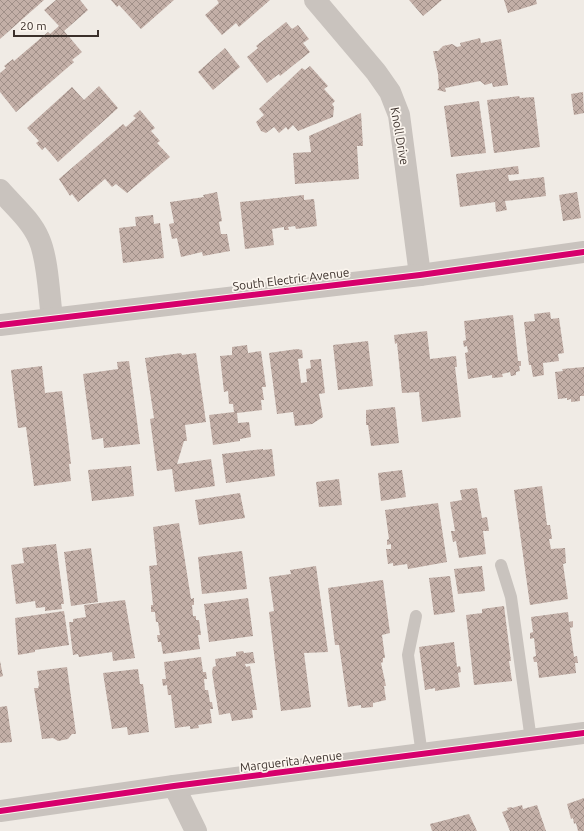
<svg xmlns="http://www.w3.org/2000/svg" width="584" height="831" font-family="Ubuntu,sans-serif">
	<defs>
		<pattern id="building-cross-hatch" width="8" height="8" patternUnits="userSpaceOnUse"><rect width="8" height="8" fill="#c3afa7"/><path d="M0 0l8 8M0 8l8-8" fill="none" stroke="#a08f88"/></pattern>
	</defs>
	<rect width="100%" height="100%" fill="#f0ebe5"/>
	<!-- building -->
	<g fill="url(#building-cross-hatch)">
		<path d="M0,0H44L0,39Z"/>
		<path d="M56,0H80L88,10L64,31L82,52L72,60L74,62L16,112L0,92V73L6,68L4,66L13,59L14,61L48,32L50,34L59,26L44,10Z"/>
		<path d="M111,0H174L141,29L119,5L117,7Z"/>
		<path d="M217,0H270L239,27L236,23L222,35L205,15L219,3Z"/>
		<path d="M409,0H442L423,16Z"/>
		<path d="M504,0H536L537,4L508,13Z"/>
		<path d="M286,22L292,29L298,25L309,39L303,43L310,52L280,76L279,74L267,83L247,57L258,48L256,46Z"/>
		<path d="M480,38L481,43L501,39L508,85L493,87L492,83L485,85L480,81L445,88L446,92L437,90L439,88L438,74L433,51H438L443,46L452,44L457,47L461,46L460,43Z"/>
		<path d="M225,48L240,67L213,90L198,72Z"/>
		<path d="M310,66L328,86L324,89L335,101L332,104L334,107L333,117L298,131L293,125L288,130L286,127L279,133L274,127L266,133L261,131L256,122L264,115L259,109L302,68L305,70Z"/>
		<path d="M99,86L118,108L58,162L45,147L42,150L36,143L39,141L27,128L72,87L84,100Z"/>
		<path d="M583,92L584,113L574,115L571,94Z"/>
		<path d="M519,96L520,98L534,97L540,147L494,153L487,100Z"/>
		<path d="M479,101L486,153L451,157L444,106Z"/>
		<path d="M140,110L155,128L151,131L160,141L157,143L170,157L127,193L116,184L112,187L105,179L78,202L72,194L70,196L59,179L123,124L126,127L136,118L133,116Z"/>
		<path d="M361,113L363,146H357L359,179L295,184L293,153L311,152L309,136Z"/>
		<path d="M518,166L519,174L508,175L509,181L544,177L546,196L505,201L507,210L496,212L495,202L460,207L456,174Z"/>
		<path d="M217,192L222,221L219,222L221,234H227L230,251L203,256L202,252L181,257L177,238L172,239L169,224L174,223L170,202L204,197L203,195Z"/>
		<path d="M577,192L581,218L563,221L559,195Z"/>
		<path d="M304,195V200L314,199L317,226L296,229L295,226L288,227L289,230H284V227L272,229L274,245L245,249L240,202Z"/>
		<path d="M153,215L154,224L160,223L164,258L123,263L119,228L136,226L135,217Z"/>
		<path d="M550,312L551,319L559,318L564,353L558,354L559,361L543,363L544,375L533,377L531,365H529L524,322L535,321L534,314Z"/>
		<path d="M513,315L518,361H521V366H519L520,371L516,372V375L511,376L510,372L502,374L503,377L492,378V375L468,379L465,353L468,352L467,346L464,347L463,341L466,340L464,321Z"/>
		<path d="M427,331L430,359L456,356L457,367H455L461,417L422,422L419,392L402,393L397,343L395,344L394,335Z"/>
		<path d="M368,341L373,386L338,390L333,345Z"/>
		<path d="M247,345L248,353L261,351L266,387H262L264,400H261L262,410L237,413L238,423L249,422L251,437L240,439V441L213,445L209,415L234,412L233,404H229L228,391L224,392L220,356L232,355V347Z"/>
		<path d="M297,349L302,350L303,358L298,359L301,383L307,382L306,369L311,368L310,360L321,359L325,393L319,394L323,417L312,424L295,426L293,412L277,414L269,353Z"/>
		<path d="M181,353L182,355L196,353L206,422L185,425L187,441H184L177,464L211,459L215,486L175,492L172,469L157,471L150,419L154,418L145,358Z"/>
		<path d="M129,361L140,444L104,448L103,438L92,440L83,374L118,369L117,362Z"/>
		<path d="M42,366L45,393L62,391L71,464H69L71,481L34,486L26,427L18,428L11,370Z"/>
		<path d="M584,367V396H580V401L571,402V399L567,400V398L558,399L555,372L563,371L562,369Z"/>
		<path d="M395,407L399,443L371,446L368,425H366V410Z"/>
		<path d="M263,449V450L272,449L275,476L226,483L222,454Z"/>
		<path d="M131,466L134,496L92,501L88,470Z"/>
		<path d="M402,470L406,497L381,501L378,473Z"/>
		<path d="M339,479L342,505L319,507L316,482Z"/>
		<path d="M542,486L547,525H550L552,539H549L551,549L565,548L566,563L563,564L568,599L530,605L514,490Z"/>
		<path d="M477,488L482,518L487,517L489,531H483L486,554L459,558L456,541L453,542L451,531H455L450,502L462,500L460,490Z"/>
		<path d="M240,493L245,518L199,525L195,500Z"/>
		<path d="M438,503L447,562L408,569L407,564L393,566V563L388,564L386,549H391V544L387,545V540L389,539L385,510Z"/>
		<path d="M179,523L191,599L194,598V605H192L193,616H196V620H199L201,635H198L200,649L163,654L161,642H158L157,635H160L158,622H156L155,612H151V605H153L149,566L157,565L153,527Z"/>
		<path d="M56,544L64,604H61L62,609L45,611V607L36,608L35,601L16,604L11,565L24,563L22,548Z"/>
		<path d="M91,548L98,602L71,606L64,552Z"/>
		<path d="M242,551L247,589L202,594L198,557Z"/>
		<path d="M316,566L328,652L304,653L311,707L281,711L269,612L274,611L269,577L291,574L290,570Z"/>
		<path d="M482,566L485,591L458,594L454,569Z"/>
		<path d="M450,576L455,612L434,615L429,578Z"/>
		<path d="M383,580L390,633L382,635L385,658H383V662L381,663L386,686H384L386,700L373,703V707L361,708V705L348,707L339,645H335L328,588Z"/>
		<path d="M248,598L253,636L209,642L204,604Z"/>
		<path d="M125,600L135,658L113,661L112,652L79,657L78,654L73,655L69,622H73V619L86,617L84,605Z"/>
		<path d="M504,606L511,661H509L512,681L474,685L466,615L482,613V609Z"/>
		<path d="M64,611L69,645L35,650V652L18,655L15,618Z"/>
		<path d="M568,612L569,622L573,621V627L570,628L574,657L577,656L578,663H575L576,673L539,678L537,662H534L533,657L536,656L534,638L530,639V633L533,632L531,617Z"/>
		<path d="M454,642L457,667L460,666L461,672L458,673L460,687L435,691V688L425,690L419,647Z"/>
		<path d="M243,651L244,653L253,652L255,663L245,664L246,667L250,666L257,710H252L253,718L232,721L230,713L219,715L212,672L213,667L216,666L215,659L236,656V652Z"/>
		<path d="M201,657L203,672H206L207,679H204L205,690H208L210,702H212L213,709H210L212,723L198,725L199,728L190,729V726L175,728L171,695H168L167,685L163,686L162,679H166L164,662Z"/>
		<path d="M0,661L3,676L0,677Z"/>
		<path d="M67,667L76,734H72L68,739L58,741L53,738L42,739L34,688H38L39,685L37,671Z"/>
		<path d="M138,669L140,684H143L149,732L128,735L127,727L112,729L103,673Z"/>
		<path d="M7,706L12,742L0,743V707Z"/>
		<path d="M584,798V831H578L576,823L574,824L573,818L571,819L567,804Z"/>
		<path d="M522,805L523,809L537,805L546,831H510L502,812L508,810L507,808L511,807L512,808Z"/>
		<path d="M469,814L477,831H432L430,824Z"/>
	</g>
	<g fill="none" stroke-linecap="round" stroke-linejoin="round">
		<!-- service -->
		<g stroke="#c9c3be" stroke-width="12">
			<path d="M501,565L511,597L531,740"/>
			<path d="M416,616L408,655L422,755"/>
		</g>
		<!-- minor -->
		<g stroke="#c9c3be" stroke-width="22">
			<path d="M315,0L376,72L390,92L399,115L420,275"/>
			<path d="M0,190C13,205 31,220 39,239C48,259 49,296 52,318"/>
			<path d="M0,325L420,275L584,252"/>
			<path d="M174,786L196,831"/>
			<path d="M0,811L174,786L584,733"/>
		</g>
		<defs>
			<g id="cycleway">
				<path d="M0,325L420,275L584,252"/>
				<path d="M0,811L174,786L584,733"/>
			</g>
		</defs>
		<!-- cycleway casing -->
		<use href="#cycleway" stroke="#fbf5ee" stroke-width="8"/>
		<!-- cycleway -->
		<use href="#cycleway" stroke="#d6006c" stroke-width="6"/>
	</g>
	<g text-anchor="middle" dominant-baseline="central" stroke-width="3.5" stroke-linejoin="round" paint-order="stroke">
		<!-- street labels -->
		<g font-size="12" fill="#3b302b" stroke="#fbf5ee">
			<text transform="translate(400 136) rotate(80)">Knoll Drive</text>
			<text transform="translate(291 279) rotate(-7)">South Electric Avenue</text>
			<text transform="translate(291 761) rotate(-7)">Marguerita Avenue</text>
		</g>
	</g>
	<!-- scale -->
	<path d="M14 30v6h84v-6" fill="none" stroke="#3b302b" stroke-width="2"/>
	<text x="20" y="30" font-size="12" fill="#3b302b" stroke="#fbf5ee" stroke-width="3" paint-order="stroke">20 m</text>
</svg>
